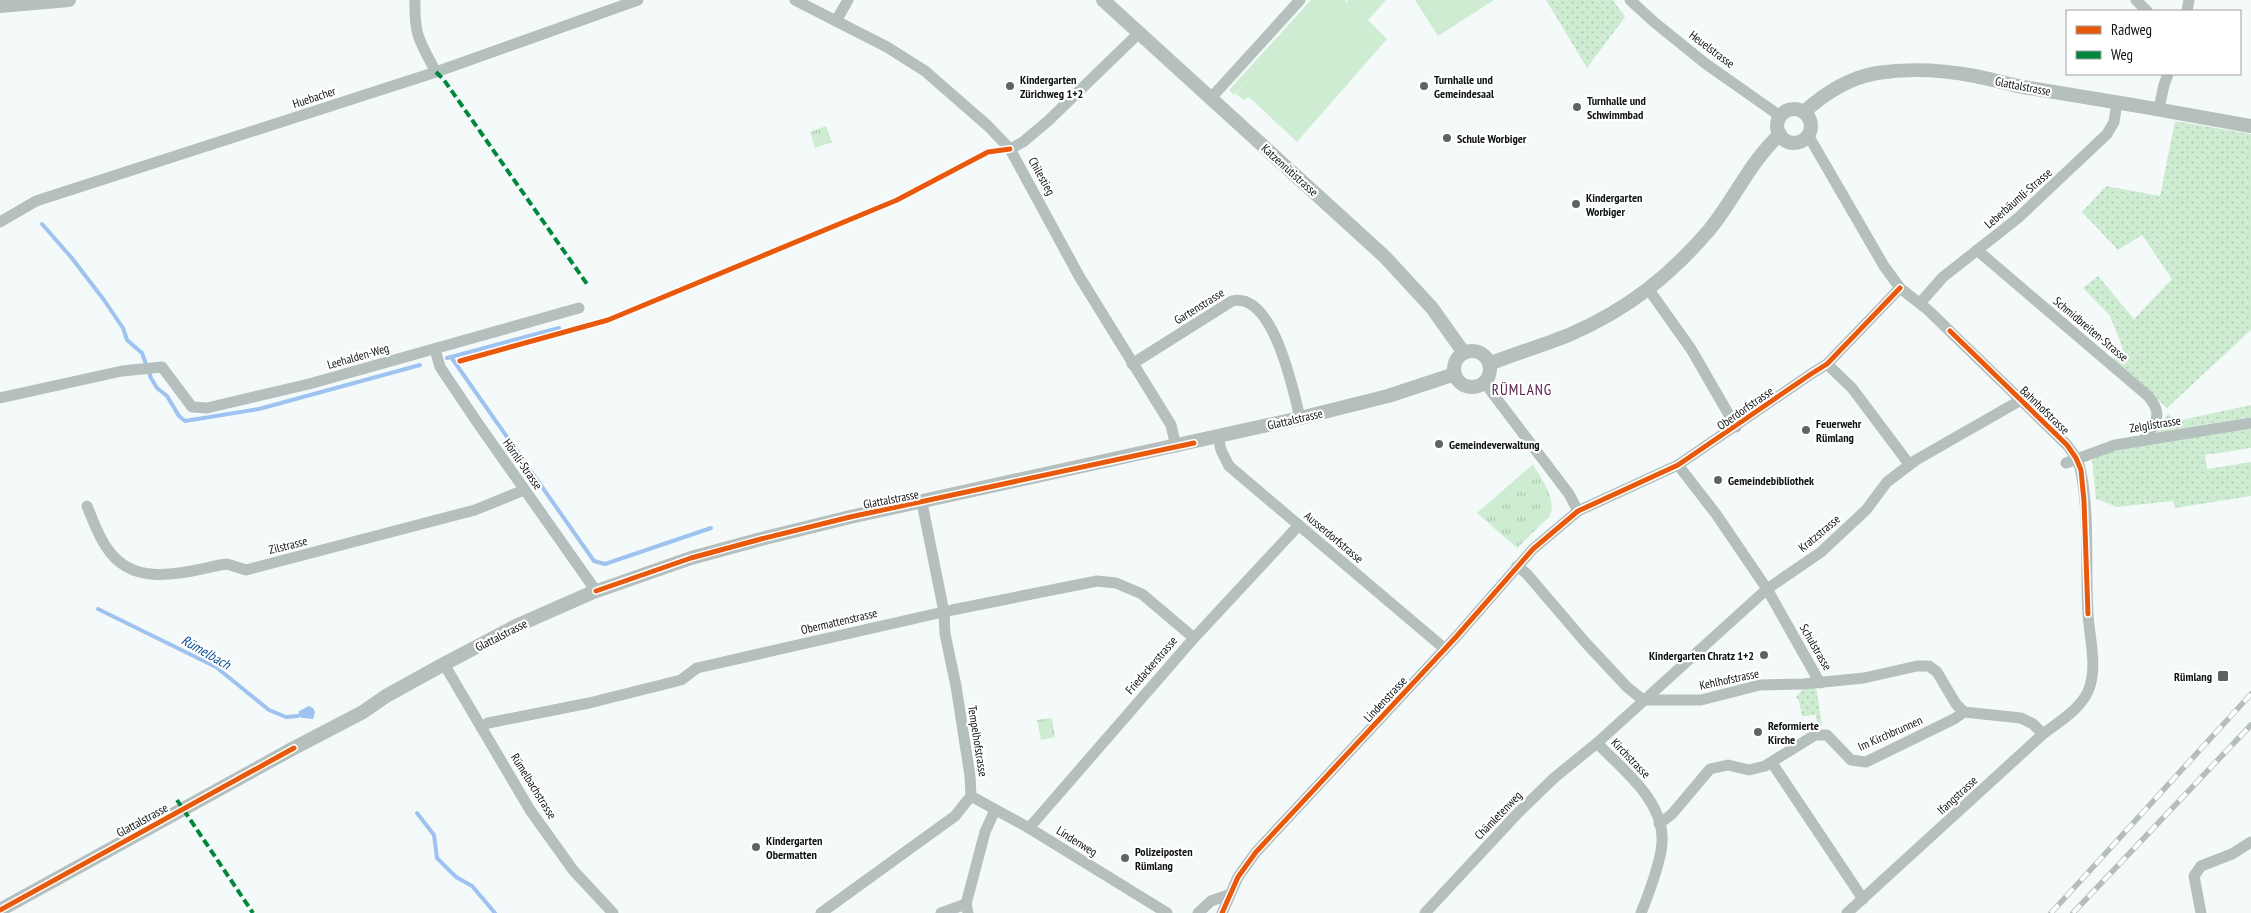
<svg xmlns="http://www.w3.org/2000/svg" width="2251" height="913" font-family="'PT Sans Narrow',sans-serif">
	<defs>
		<pattern id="grass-dots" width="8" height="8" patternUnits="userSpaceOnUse" patternTransform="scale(1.25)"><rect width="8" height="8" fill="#ceecd2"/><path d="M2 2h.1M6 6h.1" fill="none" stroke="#b0c9b3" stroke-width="1.8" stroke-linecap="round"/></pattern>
		<pattern id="park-tufts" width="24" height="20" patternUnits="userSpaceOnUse" patternTransform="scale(1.25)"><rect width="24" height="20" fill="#ceecd2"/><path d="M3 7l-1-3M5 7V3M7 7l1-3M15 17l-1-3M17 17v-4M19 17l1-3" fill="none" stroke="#b0c9b3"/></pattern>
	</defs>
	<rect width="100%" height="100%" fill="#f4fafa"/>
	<!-- grass -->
	<g fill="url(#grass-dots)">
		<path d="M1546,0H1613L1625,17L1587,68Z"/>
		<path d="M2175,121L2251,134V330L2167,408L2112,359L2123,349L2110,316L2083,288L2098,276L2134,319L2172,279L2142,235L2118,250L2082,212L2106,186L2160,196Z"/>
		<path d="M2251,405V417L2154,433L2168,414L2177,421Z"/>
		<path d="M2251,427V448L2205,455L2207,469L2251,462V496L2175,508L2173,501L2117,507L2096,499L2092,460L2115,449Z"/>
		<path d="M1805,687H1816L1822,725L1818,728L1816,715L1802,716L1799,701L1796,697Z"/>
	</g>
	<!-- park -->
	<g fill="url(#park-tufts)">
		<path d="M826,126L832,142L815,148L810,132Z"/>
		<path d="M1533,464C1541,479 1557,498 1550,516L1517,548L1477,513Z"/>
		<path d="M1052,718L1055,737L1041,740L1037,720Z"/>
	</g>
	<!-- garden -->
	<g fill="#ceecd2">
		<path d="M1311,0H1345L1348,3L1347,0H1386L1368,20L1387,39L1297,142L1249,97L1244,100L1236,94L1251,77L1234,95L1229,90Z"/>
		<path d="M1415,0H1494L1438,36Z"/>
	</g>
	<!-- water -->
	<path fill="#9fc3f0" d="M309,706L313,708L315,712L313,719L303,718L298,716L299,711Z"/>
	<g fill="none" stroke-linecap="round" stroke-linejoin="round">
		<!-- stream -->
		<g stroke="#9fc3f0" stroke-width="4">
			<path d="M42,224L71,257L104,300L123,328L127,340L142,353L151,378L157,388L167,396L179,416L185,421L259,409L420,365"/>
			<path d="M451,357L559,328"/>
			<path d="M447,358L451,357L594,561L605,564L711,528"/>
			<path d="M98,609L216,667L269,710L286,717L298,716"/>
			<path d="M417,813L434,835L437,858L456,877L472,886L495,913"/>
		</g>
		<!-- minor -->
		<g stroke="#b4bfbe" stroke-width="11">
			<path d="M415,0C414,36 420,42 436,72"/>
			<path d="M795,0L887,47L925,71L988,126L1010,149L1079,276L1171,425L1176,447"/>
			<path d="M1630,0L1654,22L1706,64L1780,116"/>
			<path d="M2136,0L2147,11"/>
			<path d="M2187,11L2189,0"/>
			<path d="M836,21L848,0"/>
			<path d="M1211,98L1300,0"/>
			<path d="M2159,108L2164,85L2168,74"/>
			<path d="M1808,135L1884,266L1900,288L1928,310L2067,445C2073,453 2079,461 2081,472C2090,518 2085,567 2088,613C2089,636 2097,663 2090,686C2084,707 2060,721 2043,734L1847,913"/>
			<path d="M1010,149L1023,142L1048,121L1139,33"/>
			<path d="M0,222L36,201L436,72L638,0"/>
			<path d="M1977,250L2148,396C2164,415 2156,421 2144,440"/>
			<path d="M1649,290L1691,349L1736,427"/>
			<path d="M1920,303L1943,277L2018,218L2107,134L2114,122L2117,102"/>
			<path d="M435,349L440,367L477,422L596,591"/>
			<path d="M1132,364L1232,301C1273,291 1293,389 1300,418"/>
			<path d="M1827,364L1852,388L1909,464"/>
			<path d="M1484,382L1569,494L1578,511"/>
			<path d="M0,398L122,371L162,367L192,407L207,408L309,384L579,308"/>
			<path d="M1218,437L1221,450L1229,466L1445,649"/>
			<path d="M2066,463L2115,445L2251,423"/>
			<path d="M1678,465L1716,514L1767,589L1820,683"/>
			<path d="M87,506C93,520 98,536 107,548C133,588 181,573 220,565L227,564L246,570L475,510L524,490"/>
			<path d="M1517,566L1527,574L1585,642L1627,687L1643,700"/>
			<path d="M444,664L530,810L573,870L613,913"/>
			<path d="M1643,700H1701L1760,685L1803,684L1864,678L1917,666H1929L1937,672L1956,704L1964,712L2021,718L2033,724L2043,734"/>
			<path d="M481,727L488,723L589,703L681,680L697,668L952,610L1097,581L1116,583L1142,594L1194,638"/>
			<path d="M1597,743C1623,770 1665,801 1662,843C1661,861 1648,896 1641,913"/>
			<path d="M1772,763L1863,899"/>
			<path d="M971,796L1029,828L1167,913"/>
			<path d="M1659,824L1672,814L1710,769L1728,765L1749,770L1765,766L1815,735H1827L1851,760L1866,762L1954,719L1964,712"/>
			<path d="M1029,828L1194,638L1299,525"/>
			<path d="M821,913L955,816L971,796L970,776L956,686L945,634L944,612L922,503"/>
			<path d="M941,913L966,904"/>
			<path d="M968,913L966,904L985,832L995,810"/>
			<path d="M1198,913L1211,901L1228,895"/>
			<path d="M1222,913L1238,877L1256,852L1456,637L1533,549L1578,511L1678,465L1811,374L1827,364L1900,288"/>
			<path d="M1425,913L1517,814L1554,778L1597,743L1767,589L1821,552L1866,510L1887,482L1916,460L2021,400"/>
			<path d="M2201,913L2194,876L2201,866L2232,854L2251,842"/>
		</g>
		<!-- tertiary -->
		<g stroke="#b4bfbe" stroke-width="14">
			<path d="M1103,0L1385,257L1432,308L1464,353"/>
			<path d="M0,6L69,0"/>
			<circle cx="1794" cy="126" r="17"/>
			<path d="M1804,112C1825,93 1848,78 1877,73C1909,68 1943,70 1975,76C1991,79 2007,84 2023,87C2099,99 2175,112 2251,126"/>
			<circle cx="1472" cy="369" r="18"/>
			<path d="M1489,364C1516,353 1545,345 1571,334C1628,309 1670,276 1710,229C1735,198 1750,162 1780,134"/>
			<path d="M0,910L294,748L363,712L386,696L444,664L516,626L591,593L691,558L761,539L850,517L1300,418L1388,396L1455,374"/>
		</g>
		<defs>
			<g id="rail">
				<path d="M2051,913L2251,694"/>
				<path d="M2073,913L2251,725"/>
			</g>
		</defs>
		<!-- rail casing -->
		<use href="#rail" stroke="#b5bebc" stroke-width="5.5"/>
		<!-- rail -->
		<use href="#rail" stroke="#fff" stroke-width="4" stroke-dasharray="11" stroke-linecap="butt"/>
		<!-- quiet -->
		<g stroke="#00873e" stroke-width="4" stroke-dasharray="8 4" stroke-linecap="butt">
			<path d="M436,72L444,80L587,284"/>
			<path d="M177,800L253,913"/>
		</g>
		<defs>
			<g id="cycleway">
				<path d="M1950,331L2067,445L2076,458L2081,470L2084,501L2088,614"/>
				<path d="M460,361L608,320L897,200L988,152L1010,149"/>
				<path d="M596,591L691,558L761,539L850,517L1194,443"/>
				<path d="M0,910L294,748"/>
				<path d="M1222,913L1238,877L1256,852L1456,637L1533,549L1578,511L1678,465L1811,374L1827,364L1900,288"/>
			</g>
		</defs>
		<!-- cycleway casing -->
		<use href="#cycleway" stroke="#fff" stroke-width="8"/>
		<!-- cycleway -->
		<use href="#cycleway" stroke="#e8590c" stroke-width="5"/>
	</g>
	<!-- markers -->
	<g fill="#5e6364" stroke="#fff" stroke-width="2">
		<circle cx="1010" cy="86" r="5"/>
		<circle cx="1424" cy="86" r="5"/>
		<circle cx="1577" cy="107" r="5"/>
		<circle cx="1447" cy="138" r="5"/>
		<circle cx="1576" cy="204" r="5"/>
		<circle cx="1806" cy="430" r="5"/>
		<circle cx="1439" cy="444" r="5"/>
		<circle cx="1718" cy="480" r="5"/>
		<circle cx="1764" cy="655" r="5"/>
		<rect x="2217" y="670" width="12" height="12" rx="2.5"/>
		<circle cx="1758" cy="732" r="5"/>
		<circle cx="756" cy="847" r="5"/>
		<circle cx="1125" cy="858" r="5"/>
	</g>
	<g text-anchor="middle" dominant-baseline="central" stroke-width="4.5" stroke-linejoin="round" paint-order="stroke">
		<!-- street labels -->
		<g font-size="12" fill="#0e1213" stroke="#fff">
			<text transform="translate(1712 49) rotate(37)">Heuelstrasse</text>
			<text transform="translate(2023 86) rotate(11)">Glattalstrasse</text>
			<text transform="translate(314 97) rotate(-18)">Huebacher</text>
			<text transform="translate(1290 170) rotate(42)">Katzenrütistrasse</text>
			<text transform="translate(1042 176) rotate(61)">Chilestieg</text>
			<text transform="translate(2018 198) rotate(-41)">Leberbäumli-Strasse</text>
			<text transform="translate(1199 306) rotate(-32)">Gartenstrasse</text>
			<text transform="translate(2091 329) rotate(40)">Schmidbreiten-Strasse</text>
			<text transform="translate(358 356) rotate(-16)">Leehalden-Weg</text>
			<text transform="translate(1745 408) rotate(-35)">Oberdorfstrasse</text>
			<text transform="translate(2045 410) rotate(44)">Bahnhofstrasse</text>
			<text transform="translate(1295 419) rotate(-13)">Glattalstrasse</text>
			<text transform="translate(2155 424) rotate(-9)">Zelglistrasse</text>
			<text transform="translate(523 464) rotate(55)">Hörnli-Strasse</text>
			<text transform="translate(891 499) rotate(-11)">Glattalstrasse</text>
			<text transform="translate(1819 533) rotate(-40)">Kratzstrasse</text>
			<text transform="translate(1334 537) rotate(40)">Ausserdorfstrasse</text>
			<text transform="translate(288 545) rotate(-14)">Zilstrasse</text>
			<text transform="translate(839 621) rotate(-13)">Obermattenstrasse</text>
			<text transform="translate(501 635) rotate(-27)">Glattalstrasse</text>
			<text transform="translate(1816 647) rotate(60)">Schulstrasse</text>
			<text transform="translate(1151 665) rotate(-49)">Friedackerstrasse</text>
			<text transform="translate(1729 679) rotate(-12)">Kehlhofstrasse</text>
			<text transform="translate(1385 699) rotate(-47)">Lindenstrasse</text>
			<text transform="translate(1890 733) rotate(-24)">Im Kirchbrunnen</text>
			<text transform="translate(978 741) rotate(81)">Tempelhofstrasse</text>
			<text transform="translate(1631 758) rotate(46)">Kirchstrasse</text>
			<text transform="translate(534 786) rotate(58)">Rümelbachstrasse</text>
			<text transform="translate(1957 795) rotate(-43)">Ifangstrasse</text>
			<text transform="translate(1498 815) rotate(-46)">Chämletenweg</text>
			<text transform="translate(142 820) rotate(-29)">Glattalstrasse</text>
			<text transform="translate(1077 841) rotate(32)">Lindenweg</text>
		</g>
		<!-- poi labels -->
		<g font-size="12" font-weight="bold" fill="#0e1213" stroke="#fff" text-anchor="start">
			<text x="1020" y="79">Kindergarten<tspan x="1020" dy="14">Zürichweg 1+2</tspan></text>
			<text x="1434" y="79">Turnhalle und<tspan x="1434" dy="14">Gemeindesaal</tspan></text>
			<text x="1587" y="100">Turnhalle und<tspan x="1587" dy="14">Schwimmbad</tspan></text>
			<text x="1457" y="138">Schule Worbiger</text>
			<text x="1586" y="197">Kindergarten<tspan x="1586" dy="14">Worbiger</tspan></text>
			<text x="1816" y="423">Feuerwehr<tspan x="1816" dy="14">Rümlang</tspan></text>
			<text x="1449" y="444">Gemeindeverwaltung</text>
			<text x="1728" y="480">Gemeindebibliothek</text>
			<text x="1754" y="655" text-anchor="end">Kindergarten Chratz 1+2</text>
			<text x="2212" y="676" text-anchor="end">Rümlang</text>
			<text x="1768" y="725">Reformierte<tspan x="1768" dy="14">Kirche</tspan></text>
			<text x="766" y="840">Kindergarten<tspan x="766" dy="14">Obermatten</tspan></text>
			<text x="1135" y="851">Polizeiposten<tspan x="1135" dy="14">Rümlang</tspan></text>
		</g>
		<!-- water labels -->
		<g font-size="14" font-style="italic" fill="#0a4f98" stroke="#fff">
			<text transform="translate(206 652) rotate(30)">Rümelbach</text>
		</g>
		<!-- quarter labels -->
		<g font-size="15" letter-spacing="1" fill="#57204b" stroke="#fff">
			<text x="1522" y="389">RÜMLANG</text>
		</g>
	</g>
	<!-- legend -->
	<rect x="2066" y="10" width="175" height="65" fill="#ffffff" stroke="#9fa0a1"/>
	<rect x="2076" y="26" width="25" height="8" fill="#e8590c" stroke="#9fa0a1"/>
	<text x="2111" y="35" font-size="15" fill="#0e1213">Radweg</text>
	<rect x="2076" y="51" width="25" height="8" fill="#00873e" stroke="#9fa0a1"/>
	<text x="2111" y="60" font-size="15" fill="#0e1213">Weg</text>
</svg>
